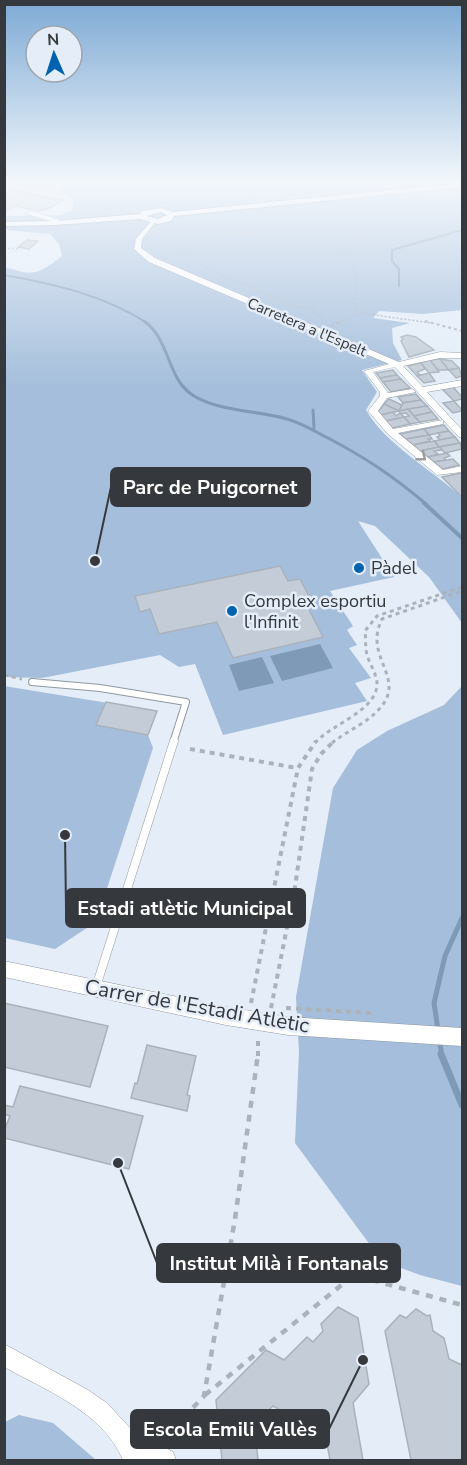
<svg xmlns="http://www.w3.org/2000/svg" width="467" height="1465" font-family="'Nunito Sans',sans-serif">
	<rect width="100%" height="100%" fill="#e4edf8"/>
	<!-- green -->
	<g fill="#a4bedb">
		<path d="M67,183H462V310L423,314L379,311L373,318L410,323L392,328L393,343L402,360L362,370L377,392L366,410C385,444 433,471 462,497V623L429,577L375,526L358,521L394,577L330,591L353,626L347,630L357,645L349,648L371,678L355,683L367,701L223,735L195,664L179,667L160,655L42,678L5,677V267C33,276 38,275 62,256L59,244L50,234L5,230V216L60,215L73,210V199L60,191Z"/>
		<path d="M4,686L157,711L148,735L153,748L96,922L55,949L5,938Z"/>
		<path d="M462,686V1286L420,1275L382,1261L295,1143L299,1052L296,997L333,788L357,750L387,731L444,705Z"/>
		<path d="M19,1415L53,1423L96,1460H5V1422Z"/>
	</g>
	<!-- water -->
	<g fill="#7f9ab7">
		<path d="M320,644L333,668L282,681L270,656Z"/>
		<path d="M262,657L274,683L239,691L229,665Z"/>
	</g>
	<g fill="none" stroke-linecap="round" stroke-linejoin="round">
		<!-- stream-far4 -->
		<g stroke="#7f9ab7" stroke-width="2">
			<path d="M4,275C54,284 104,295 147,323"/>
			<path d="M399,286V269L392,261V250L462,230"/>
		</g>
		<!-- stream-far3 -->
		<g stroke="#7f9ab7" stroke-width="3">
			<path d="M144,321C171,340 166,379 194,396C221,412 257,410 287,419C302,423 314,431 328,438C366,458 393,476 426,504"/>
			<path d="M313,410L314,428"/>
		</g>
		<!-- stream-far2 -->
		<path stroke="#7f9ab7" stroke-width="4" d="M424,503L462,538"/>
		<!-- stream-far1 -->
		<g stroke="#7f9ab7" stroke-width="5">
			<path d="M438,1030L434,1003L445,956L462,918"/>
			<path d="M439,1038L442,1056"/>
		</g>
		<!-- stream -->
		<path stroke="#7f9ab7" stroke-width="7" d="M441,1054L462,1105"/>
	</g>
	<!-- building -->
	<g fill="#c4cdd7" stroke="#a9b2bc" stroke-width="1.5">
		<path d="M4,189H6L63,200L48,209L39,211L16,206L4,212Z"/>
		<path d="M27,240L38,241L29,249L18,247Z"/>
		<path d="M407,335L416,337L434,350L409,357L401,341L403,339L401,337Z"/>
		<path d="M440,359L449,370H438L430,360Z"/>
		<path d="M440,359L452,361L459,368L449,370Z"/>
		<path d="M430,360L439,372L429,373L421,363Z"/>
		<path d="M421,363L425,369L417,372L420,375L417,376L408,366Z"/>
		<path d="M459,368L462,376L456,378L449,370Z"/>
		<path d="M393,370L397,375L380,378L376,373Z"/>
		<path d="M429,373L435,381L424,383L417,376Z"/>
		<path d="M397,375L401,379L383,382L380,378Z"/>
		<path d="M401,379L410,388L391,392L383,382Z"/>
		<path d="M453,387L462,397V399L454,401L442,389Z"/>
		<path d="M416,394L421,400L403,403L398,397Z"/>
		<path d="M389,399L402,405L399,411L384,404Z"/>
		<path d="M421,400L427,406L399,411L403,403Z"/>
		<path d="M454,401L462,410V411L453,413L443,403Z"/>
		<path d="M384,404L399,411L381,415L378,412Z"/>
		<path d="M427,406L432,412L414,416L408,409Z"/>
		<path d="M408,409L414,416L420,422L410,424L404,417L409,416L406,413L401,414L399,411Z"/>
		<path d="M393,412L396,416L400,413L404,417L386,421L381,415Z"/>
		<path d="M432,412L438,419L420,422L414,416Z"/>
		<path d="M404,417L410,424L392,428L386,421Z"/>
		<path d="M444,425L449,431L429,435L424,429Z"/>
		<path d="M424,429L429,435L406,439L400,434Z"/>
		<path d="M449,431L455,437L440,440L437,437L440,436L438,433Z"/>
		<path d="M429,435L432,439H428L430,441L413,445L406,439Z"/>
		<path d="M455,437L460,443L439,447L434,441Z"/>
		<path d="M434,441L439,447L420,451L413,445Z"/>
		<path d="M460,443L462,449L445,453L439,447Z"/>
		<path d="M439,447L442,450L434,451L438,454L428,457L420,451Z"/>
		<path d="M447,453L450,456L444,458L446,460L434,462L428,457Z"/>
		<path d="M453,459L459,465L443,469L434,462Z"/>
		<path d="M462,473V497L442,477Z"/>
		<path d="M280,566L288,581L300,579L311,600L305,602L323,637L233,658L217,622L159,634L150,609L140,612L135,596Z"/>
		<path d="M106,702L157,711L148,735L96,725Z"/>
		<path d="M4,1003L108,1026L90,1087L4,1067Z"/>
		<path d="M147,1045L196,1056L187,1095L190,1096L187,1111L131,1098L135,1083L137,1084Z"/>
		<path d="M20,1086L143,1116L129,1169L4,1138V1131L10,1116L4,1114V1105L13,1107Z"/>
		<path d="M338,1307L358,1318L369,1384L353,1403L363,1460H330L325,1432L316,1427L314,1429L273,1406L254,1424L258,1460H222L216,1400L266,1350L284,1360L307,1337L313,1342L323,1331L321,1324Z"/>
		<path d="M416,1309L427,1316L430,1315L433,1331L444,1338L449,1359L462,1365V1460H411L385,1331L400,1315L406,1318Z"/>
	</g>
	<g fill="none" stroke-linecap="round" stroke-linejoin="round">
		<defs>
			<path id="service-far2" d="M31,213L57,221"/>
			<path id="service-far1" d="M32,682L100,688L186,702L173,743"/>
			<path id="service" d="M96,987L174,741"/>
			<g id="minor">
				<path d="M153,219L156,221L142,239L141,248L155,258L399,362L440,352L462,353V358H440L403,366L423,387L462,380V386L427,392L462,430V438L459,437L443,420V424L398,433L443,470L462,466V472L437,475L388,434L368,411L380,396V392L364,371L389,364L149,262L134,249L136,239ZM395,367L443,420L393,429L378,411L387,398L416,392L412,389L388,393L373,372Z"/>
				<path d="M4,961L226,1007L288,1017L462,1028V1046L288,1035L226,1025L4,977Z"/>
				<path d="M4,1344L88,1390L107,1403L130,1428L173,1452L176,1460H123C104,1413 46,1390 4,1367Z"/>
			</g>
			<path id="tertiary" d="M462,183V187L174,216L171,221L158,224L140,219L55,225L4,226V222L55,221L140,214L141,211L162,208L173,212ZM161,212L167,215L158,219L146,216Z"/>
		</defs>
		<!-- service-far2 casing -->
		<use href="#service-far2" stroke="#9098a2" stroke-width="4.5"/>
		<!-- service-far1 casing -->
		<use href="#service-far1" stroke="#9098a2" stroke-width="8"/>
		<!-- service casing -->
		<use href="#service" stroke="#9098a2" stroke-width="9"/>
		<!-- minor casing -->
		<use href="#minor" stroke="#9098a2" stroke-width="1"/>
		<!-- tertiary casing -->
		<use href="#tertiary" stroke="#9098a2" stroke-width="2"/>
		<!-- path-far4 -->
		<g stroke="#abb2bb" stroke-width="1.5" stroke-dasharray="2 2" stroke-linecap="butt">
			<path d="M272,213L282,219L259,231L226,235H199L186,226L176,229L173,234L182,250L207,269L295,306L313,310L323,321"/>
			<path d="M108,229L130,236"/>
			<path d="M4,248L19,249"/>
			<path d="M361,313L353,303L356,289V274L352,264L340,249C361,232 387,235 412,228C429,223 444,216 462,213"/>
			<path d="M339,323L361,313L431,323"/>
		</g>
		<!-- path-far3 -->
		<g stroke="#abb2bb" stroke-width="2" stroke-dasharray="3 3" stroke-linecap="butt">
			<path d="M425,321L462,331"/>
			<path d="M331,326L342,321"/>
		</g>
		<!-- path-far2 -->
		<g stroke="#abb2bb" stroke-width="3" stroke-dasharray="4 4" stroke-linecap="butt">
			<path d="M4,675L22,679"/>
			<path d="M315,743C330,725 374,712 377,686C378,676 370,665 367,655C365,647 366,639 365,631L377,616L462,587"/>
			<path d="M332,743C348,730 368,723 381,707C406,677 363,657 382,619L462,591"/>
		</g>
		<!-- path-far1 -->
		<g stroke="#abb2bb" stroke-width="4" stroke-dasharray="5 5" stroke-linecap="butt">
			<path d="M190,749L297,768"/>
			<path d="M251,1003L298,768L316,741"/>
			<path d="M271,1008L295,887L312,769L321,754L334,741"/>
			<path d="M286,1008L372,1013"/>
			<path d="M258,1056V1036"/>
		</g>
		<!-- path -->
		<g stroke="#abb2bb" stroke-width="4.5" stroke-dasharray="7 7" stroke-linecap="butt">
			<path d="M205,1395L354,1275L462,1305"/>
			<path d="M164,1438L204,1396L235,1219L258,1054"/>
		</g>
		<!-- service-far2 -->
		<use href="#service-far2" stroke="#fff" stroke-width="4"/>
		<!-- service-far1 -->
		<use href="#service-far1" stroke="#fff" stroke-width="6"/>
		<!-- service -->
		<use href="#service" stroke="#fff" stroke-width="8"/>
		<!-- minor -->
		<use href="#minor" fill="#fff" fill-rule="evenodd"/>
		<!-- tertiary -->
		<use href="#tertiary" fill="#fff" fill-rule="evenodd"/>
	</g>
	<!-- one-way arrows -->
	<defs><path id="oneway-chevron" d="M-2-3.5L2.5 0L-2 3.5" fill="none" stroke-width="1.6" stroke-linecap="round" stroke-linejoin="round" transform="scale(1.5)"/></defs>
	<use stroke="#9a9c9e" href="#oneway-chevron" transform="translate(422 457) rotate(39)"/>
	<!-- sky -->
	<linearGradient id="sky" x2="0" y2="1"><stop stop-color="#7eaad4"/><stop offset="0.47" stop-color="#f3f7fc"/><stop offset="1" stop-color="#f3f7fc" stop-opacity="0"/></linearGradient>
	<rect width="467" height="388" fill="url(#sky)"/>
	<!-- markers -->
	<g fill="#0063b0" stroke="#e4edf8" stroke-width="2">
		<circle cx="359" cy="568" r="6"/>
		<circle cx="232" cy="611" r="6"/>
	</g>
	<g text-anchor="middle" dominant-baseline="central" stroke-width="5" stroke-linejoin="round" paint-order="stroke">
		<!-- far-street labels -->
		<g font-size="15" fill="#35383c" stroke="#e4edf8">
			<text transform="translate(307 327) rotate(23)">Carretera a l'Espelt</text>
		</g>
		<!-- poi labels -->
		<g font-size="18" fill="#35383c" stroke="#e4edf8" text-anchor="start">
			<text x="371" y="568">Pàdel</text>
			<text x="244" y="601">Complex esportiu<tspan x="244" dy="21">l'Infinit</tspan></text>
		</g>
		<!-- near-street labels -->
		<g font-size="21" fill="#35383c" stroke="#e4edf8">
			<text transform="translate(197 1006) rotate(10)">Carrer de l'Estadi Atlètic</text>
		</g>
	</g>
	<!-- callouts -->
	<path fill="none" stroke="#35383c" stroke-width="2" d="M95 561L111 487M65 835L66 908M118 1163L157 1263M363 1360L329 1429"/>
	<g fill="#35383c" stroke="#e4edf8" stroke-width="2">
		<circle cx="95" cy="561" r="6"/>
		<circle cx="65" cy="835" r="6"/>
		<circle cx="118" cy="1163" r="6"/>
		<circle cx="363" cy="1360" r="6"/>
	</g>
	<g fill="#35383c" stroke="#35383c" stroke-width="2">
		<rect x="111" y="468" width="199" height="38" rx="6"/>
		<rect x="66" y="889" width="239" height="38" rx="6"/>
		<rect x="157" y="1244" width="243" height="38" rx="6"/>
		<rect x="131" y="1410" width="198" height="38" rx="6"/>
	</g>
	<g font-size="20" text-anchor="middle" font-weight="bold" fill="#fff">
		<text x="210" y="494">Parc de Puigcornet</text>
		<text x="185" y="915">Estadi atlètic Municipal</text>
		<text x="279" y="1270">Institut Milà i Fontanals</text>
		<text x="230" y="1436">Escola Emili Vallès</text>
	</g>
	<!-- border -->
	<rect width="467" height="1465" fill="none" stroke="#35383c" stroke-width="12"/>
	<!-- north arrow -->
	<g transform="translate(54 54) rotate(357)"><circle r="28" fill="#e4edf8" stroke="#9ea5ad" stroke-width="1.5"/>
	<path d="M0-4.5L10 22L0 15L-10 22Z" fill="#0063b0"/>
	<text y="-9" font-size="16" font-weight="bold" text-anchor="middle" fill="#35383c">N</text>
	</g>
</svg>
